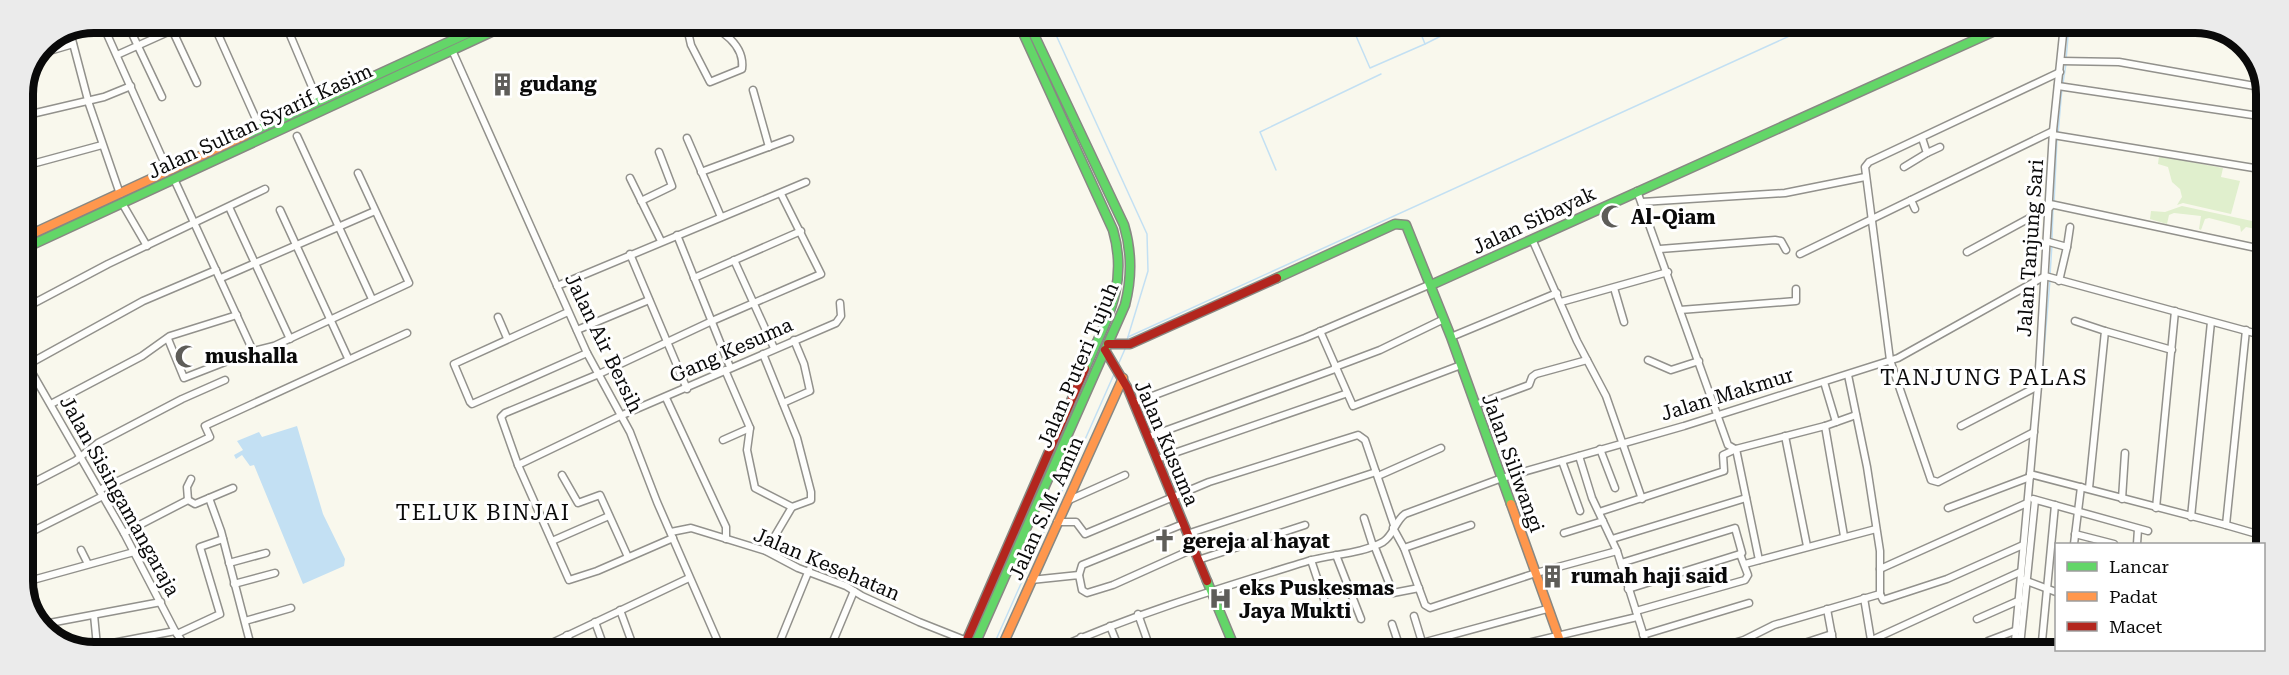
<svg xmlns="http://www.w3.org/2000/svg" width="2289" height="675" font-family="'Roboto Serif',serif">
	<rect width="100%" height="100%" fill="#f9f8ed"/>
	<!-- green -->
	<g fill="#e0efcd">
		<path d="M2159,156L2223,168L2221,177L2240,181L2231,214L2183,203L2177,205L2182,197L2180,189L2172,182L2168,167L2158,164Z"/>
		<path d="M2182,206L2266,224V229L2260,230L2246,227L2241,232L2240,226L2209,218L2205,219L2201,230L2199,229L2201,216L2174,213L2169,215L2167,224L2150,219L2151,211L2165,212Z"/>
	</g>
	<!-- water -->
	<path fill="#c3e0f3" d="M297,426L323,514L345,559L344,566L303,584L254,465L250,466L242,455L236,459L234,455L243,450L237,441L259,432L262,437Z"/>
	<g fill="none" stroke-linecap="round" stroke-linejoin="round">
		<!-- stream -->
		<g stroke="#c3e0f3" stroke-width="1.5">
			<path d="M1051,24L1147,234L1148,271L1127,340"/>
			<path d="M1417,24L1425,44L1465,24"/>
			<path d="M1353,29L1370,68L1425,44"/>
			<path d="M2066,60L2069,25"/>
			<path d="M2063,83L2066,64"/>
			<path d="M2058,134L2062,88"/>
			<path d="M1276,170L1260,132L1381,74"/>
			<path d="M2054,203L2057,139"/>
			<path d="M2052,239L2053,208"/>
			<path d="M1459,268L1998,25"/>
			<path d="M2050,275L2052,244"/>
			<path d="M1128,337L1816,24"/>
			<path d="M1118,365L1125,349"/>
			<path d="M2041,386L2050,280"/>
			<path d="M2033,472L2035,456"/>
			<path d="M2031,496L2033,477"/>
			<path d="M2028,538L2031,501"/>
			<path d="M991,651L1115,372"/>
		</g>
		<defs>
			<g id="street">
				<path d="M102,23L168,171"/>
				<path d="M127,23L162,97"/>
				<path d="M169,23L197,83"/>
				<path d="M213,23L260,128"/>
				<path d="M285,23L318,101"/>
				<path d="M686,23L691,45L710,82L742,69C745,45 721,28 701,23"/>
				<path d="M2105,27L2112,28L2116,25"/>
				<path d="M70,32L89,104L120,194"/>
				<path d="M452,50L587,353L630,432L657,502L722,651"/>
				<path d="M39,54L73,44"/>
				<path d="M117,55L188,23"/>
				<path d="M2061,61L2119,62L2266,88"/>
				<path d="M2058,86L2266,117"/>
				<path d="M753,90L769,147"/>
				<path d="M23,116L104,97L131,86"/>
				<path d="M2053,135L2266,170"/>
				<path d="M297,136L372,299"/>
				<path d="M687,138L721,217"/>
				<path d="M1927,153L1940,147"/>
				<path d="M32,164L102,145"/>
				<path d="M1904,167L1927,153L1922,138"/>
				<path d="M701,172L790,139"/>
				<path d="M630,178L661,241"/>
				<path d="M174,179L253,351"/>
				<path d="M1637,191L1728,445L1735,449"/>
				<path d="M1911,200L1915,209"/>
				<path d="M641,201L672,186L659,152"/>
				<path d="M1642,202L1785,193L1865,177"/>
				<path d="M122,203L147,246"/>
				<path d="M2050,204L2266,250"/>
				<path d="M229,207L290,339"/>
				<path d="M280,210L348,358"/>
				<path d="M23,225L28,236"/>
				<path d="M677,235L730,367"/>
				<path d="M1532,239L1577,341L1606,396L1642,499"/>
				<path d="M2049,242L2067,247L2070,227"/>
				<path d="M1660,249L1775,240L1781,241L1786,250"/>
				<path d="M1967,252L2050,207"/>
				<path d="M630,254L687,389"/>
				<path d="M1800,254L2053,131"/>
				<path d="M734,260L774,348"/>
				<path d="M221,278L375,211"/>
				<path d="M694,278L801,231"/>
				<path d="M2059,281L2067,247"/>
				<path d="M557,286L806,182"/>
				<path d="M1614,288L1624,322"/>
				<path d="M1561,302L1668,272"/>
				<path d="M23,309L108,264L265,189"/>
				<path d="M1680,310L1796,301V289"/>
				<path d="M568,312L454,364L470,402L472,404L587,353"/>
				<path d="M498,317L507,338"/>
				<path d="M2075,321L2105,331L2089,488"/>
				<path d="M577,330L649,300"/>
				<path d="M1320,331L1353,406L1461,365"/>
				<path d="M2105,331L2172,350"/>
				<path d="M1451,337L1557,293"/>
				<path d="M168,339L184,378L253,351L274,346L409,283L358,173"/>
				<path d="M763,354L797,438L811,492V500L792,507"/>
				<path d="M23,357L124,533L175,631L188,650"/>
				<path d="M1648,360L1671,370L1699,361"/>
				<path d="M27,365L143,301L216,270"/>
				<path d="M1335,367L1380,350L1444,319"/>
				<path d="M725,370L750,428L747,450L755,488L792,507"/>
				<path d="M1848,375L1867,467L1880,551V594"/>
				<path d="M23,377L32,372"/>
				<path d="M1824,382L1836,422"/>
				<path d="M666,398L726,527V539"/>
				<path d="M783,403L810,391L804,364L794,340"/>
				<path d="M1134,403L1305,338L1431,284"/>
				<path d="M51,404L142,356L170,336L237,315"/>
				<path d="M1475,405L1529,385L1532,377L1536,374L1587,360"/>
				<path d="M1825,426L1844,536"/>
				<path d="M1961,426L2038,386"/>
				<path d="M2034,432L1938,482L1931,480L1890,360L1865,167L1869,162L2060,72"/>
				<path d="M1785,436L1807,546"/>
				<path d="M1148,437L1335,369"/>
				<path d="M723,440L750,428"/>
				<path d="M1600,449L1615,488"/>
				<path d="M1736,449L1759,560"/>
				<path d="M1579,456L1592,498L1617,551L1649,652"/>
				<path d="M1157,459L1345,394"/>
				<path d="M1562,461L1580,511"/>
				<path d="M518,465L620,416L836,323L841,316L840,303"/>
				<path d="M2030,474L2226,525L2246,330"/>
				<path d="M562,475L578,503L600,495L628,557"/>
				<path d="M1378,476L1441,448"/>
				<path d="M23,488L75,461L98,443L182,399L225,380"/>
				<path d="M99,490L210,437L205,426L209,424L407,333"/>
				<path d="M209,498L221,531L252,650"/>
				<path d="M2033,499L2148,531"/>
				<path d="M2122,499L2125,453"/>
				<path d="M188,500L187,487L191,479"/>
				<path d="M1067,501L1125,475"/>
				<path d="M1948,508L2030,477"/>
				<path d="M2156,508L2175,311"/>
				<path d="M1599,512L1724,471L1723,455L1736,449L1825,426L1856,415"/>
				<path d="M2191,517L2211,322"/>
				<path d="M1364,518L1373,546"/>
				<path d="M1057,522H1076L1085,534L1209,482L1358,435L1365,440L1394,525"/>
				<path d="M2226,525L2264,536"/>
				<path d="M1393,528L1404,548L1425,605L1430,608L1536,573L1617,551"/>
				<path d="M671,532L691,528L766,551L798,568L846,586L862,596L919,622L967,641"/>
				<path d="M124,533L188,500L195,504L233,488"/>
				<path d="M1564,533L1603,521"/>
				<path d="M1187,534L1376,472"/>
				<path d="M2075,534L2114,544"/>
				<path d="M23,536L103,496"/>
				<path d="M673,538L597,571L569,580L518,465L501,417L505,413L599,374L712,321L821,274L781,194"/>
				<path d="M1612,539L1746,498"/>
				<path d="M552,541L609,516"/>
				<path d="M2074,544L2081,487"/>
				<path d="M2137,544L2138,529"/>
				<path d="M1374,545L1393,593L1419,588"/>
				<path d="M1404,548L1471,525"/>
				<path d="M81,550L88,564"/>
				<path d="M766,551L792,507"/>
				<path d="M1336,555L1361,619"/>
				<path d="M1198,560L1305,525"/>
				<path d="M1311,560L1324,599"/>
				<path d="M229,563L266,553"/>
				<path d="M1621,563L1735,528L1742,553L1740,554"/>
				<path d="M1745,564L1876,529"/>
				<path d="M1880,569L2027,503"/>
				<path d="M1079,575L1082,565L1183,524"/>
				<path d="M1031,580L1079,575L1082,590L1087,593L1113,585L1193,549"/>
				<path d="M2024,580L2056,592"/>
				<path d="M29,581L134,552"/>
				<path d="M234,584L275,573"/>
				<path d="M1628,589L1740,554L1748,575L1745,580L1636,611"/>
				<path d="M1880,594L1883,600L1947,579L2023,545"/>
				<path d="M1864,598L1873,652"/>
				<path d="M1827,609L1835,652"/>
				<path d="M620,610L635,651"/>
				<path d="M1138,614L1151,651"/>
				<path d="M94,615L97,646L175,631"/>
				<path d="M1414,616L1422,642"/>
				<path d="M1977,619L2020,600"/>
				<path d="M245,621L291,608"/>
				<path d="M595,622L603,644"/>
				<path d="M1392,624L1400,648"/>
				<path d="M39,625L161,602"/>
				<path d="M1110,626L1120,651"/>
				<path d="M177,634L220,614L200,547L223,539"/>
				<path d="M567,635L574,651"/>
				<path d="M1643,635L1749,603"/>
				<path d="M1081,637L1089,651"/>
				<path d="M1872,640L2020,572"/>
				<path d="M1988,641L2017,630"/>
				<path d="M2020,646L2035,500"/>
				<path d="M288,650L309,645L312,650"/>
				<path d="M2091,650L2102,652"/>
				<path d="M535,651L689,578"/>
				<path d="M776,651L809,570"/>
				<path d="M829,651L854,591"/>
				<path d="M1051,651C1134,614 1221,588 1308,561C1332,554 1361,554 1383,542C1394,535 1395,521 1405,514L1502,478L1684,426L1898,358L2045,276L2265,336"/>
				<path d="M1389,652L1547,609"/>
				<path d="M1490,652L1637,617"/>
				<path d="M1703,652L1744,640L1774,625L1880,594"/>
				<path d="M1777,652L1832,634"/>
				<path d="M2003,652L2015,648"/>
				<path d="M2014,652L2038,386L2053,131L2064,25"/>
				<path d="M2041,652L2055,505"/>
				<path d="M2063,652L2064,650"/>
				<path d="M2127,652L2128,650"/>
				<path d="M2173,652V650"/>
				<path d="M2186,652L2187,650"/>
			</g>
			<g id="fast">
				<path d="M1019,24L1113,230C1129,285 1106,320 1085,369"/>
				<path d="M246,135L490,23"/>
				<path d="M23,249L511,23"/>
				<path d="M1277,278L1395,224L1406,225L1451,337L1511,504"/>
				<path d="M1431,285L2008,25"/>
				<path d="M23,570L33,592L35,617"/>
				<path d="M1207,581L1236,651"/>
				<path d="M972,651L1125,305C1132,278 1132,252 1124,225L1029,24"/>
			</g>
			<g id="slow">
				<path d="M23,238L246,135"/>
				<path d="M1511,504L1564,652"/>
				<path d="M1000,651L1123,378"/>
			</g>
			<g id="jam">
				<path d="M1108,344H1130L1277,278"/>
				<path d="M1105,350L1128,389L1207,581"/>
				<path d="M962,651L1085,369"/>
			</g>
		</defs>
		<!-- street casing -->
		<use href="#street" stroke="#92918c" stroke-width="9"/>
		<!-- fast casing -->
		<use href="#fast" stroke="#888883" stroke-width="11"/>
		<!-- slow casing -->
		<use href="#slow" stroke="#888883" stroke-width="11"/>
		<!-- jam casing -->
		<use href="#jam" stroke="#888883" stroke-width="11"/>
		<!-- street -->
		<use href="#street" stroke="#fefefc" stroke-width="6"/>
		<!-- fast -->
		<use href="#fast" stroke="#63d668" stroke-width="8"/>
		<!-- slow -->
		<use href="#slow" stroke="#ff974d" stroke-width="8"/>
		<!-- jam -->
		<use href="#jam" stroke="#b3261e" stroke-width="8"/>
	</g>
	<!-- icons -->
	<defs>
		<symbol id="building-bare" viewBox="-9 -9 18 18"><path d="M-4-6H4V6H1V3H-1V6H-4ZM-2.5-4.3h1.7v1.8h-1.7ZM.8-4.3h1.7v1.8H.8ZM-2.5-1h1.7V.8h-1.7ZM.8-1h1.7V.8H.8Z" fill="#5e5d59" stroke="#fff" stroke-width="2.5" paint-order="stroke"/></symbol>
		<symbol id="mosque-bare" viewBox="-9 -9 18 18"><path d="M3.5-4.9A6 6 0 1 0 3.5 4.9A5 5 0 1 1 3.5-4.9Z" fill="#5e5d59" stroke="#fff" stroke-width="2.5" paint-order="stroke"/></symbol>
		<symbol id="church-bare" viewBox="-9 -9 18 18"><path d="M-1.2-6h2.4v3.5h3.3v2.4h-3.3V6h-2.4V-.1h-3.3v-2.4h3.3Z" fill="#5e5d59" stroke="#fff" stroke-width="2.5" paint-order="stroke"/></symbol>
		<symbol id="hospital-bare" viewBox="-9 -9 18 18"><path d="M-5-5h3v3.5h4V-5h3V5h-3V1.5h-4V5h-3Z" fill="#5e5d59" stroke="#fff" stroke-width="2.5" paint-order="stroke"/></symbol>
	</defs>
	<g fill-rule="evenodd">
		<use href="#building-bare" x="486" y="68" width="33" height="33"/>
		<use href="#mosque-bare" x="1596" y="200" width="33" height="33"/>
		<use href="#mosque-bare" x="170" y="340" width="33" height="33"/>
		<use href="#church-bare" x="1148" y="524" width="33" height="33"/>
		<use href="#building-bare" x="1536" y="560" width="33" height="33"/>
		<use href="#hospital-bare" x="1204" y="582" width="33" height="33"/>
	</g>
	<g text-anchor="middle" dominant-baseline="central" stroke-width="6" stroke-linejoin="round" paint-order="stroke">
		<!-- poi labels -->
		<g font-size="20" font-weight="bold" fill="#0a0a0a" stroke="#fff" text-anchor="start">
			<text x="520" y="84">gudang</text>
			<text x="1631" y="217">Al-Qiam</text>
			<text x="205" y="356">mushalla</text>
			<text x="1183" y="541">gereja al hayat</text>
			<text x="1571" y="576">rumah haji said</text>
			<text x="1239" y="588">eks Puskesmas<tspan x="1239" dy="23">Jaya Mukti</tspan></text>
		</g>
		<!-- street labels -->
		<g font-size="20" fill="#0a0a0a" stroke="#fff">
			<text transform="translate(260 121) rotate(-25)">Jalan Sultan Syarif Kasim</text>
			<text transform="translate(1534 220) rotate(-25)">Jalan Sibayak</text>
			<text transform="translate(2030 248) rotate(-86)">Jalan Tanjung Sari</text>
			<text transform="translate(604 343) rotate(64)">Jalan Air Bersih</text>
			<text transform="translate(731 350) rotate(-24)">Gang Kesuma</text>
			<text transform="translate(1078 365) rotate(-67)">Jalan Puteri Tujuh</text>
			<text transform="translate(1727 394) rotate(-17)">Jalan Makmur</text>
			<text transform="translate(1167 443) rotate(67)">Jalan Kusuma</text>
			<text transform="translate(1513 463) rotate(70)">Jalan Siliwangi</text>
			<text transform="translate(120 496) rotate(61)">Jalan Sisingamangaraja</text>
			<text transform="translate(1046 508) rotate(-66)">Jalan S.M. Amin</text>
			<text transform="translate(827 564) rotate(23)">Jalan Kesehatan</text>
		</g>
		<!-- quarter labels -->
		<g font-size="22" letter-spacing="1.5" fill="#0a0a0a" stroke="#fff">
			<text x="1984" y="377">TANJUNG PALAS</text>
			<text x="483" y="512">TELUK BINJAI</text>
		</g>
	</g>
	<!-- crop -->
	<path d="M0 0H2289V675H0ZM94 33H2195A61 61 0 0 1 2256 94V581A61 61 0 0 1 2195 642H94A61 61 0 0 1 33 581V94A61 61 0 0 1 94 33Z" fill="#ebebeb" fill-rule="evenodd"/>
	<path fill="none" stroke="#0a0a0a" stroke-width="8" d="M94 33H2195A61 61 0 0 1 2256 94V581A61 61 0 0 1 2195 642H94A61 61 0 0 1 33 581V94A61 61 0 0 1 94 33Z"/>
	<!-- legend -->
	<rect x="2055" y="543" width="210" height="108" fill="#ffffff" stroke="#9d9d9d" stroke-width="1.5"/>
	<rect x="2067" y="562" width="30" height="9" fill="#63d668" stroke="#9d9d9d" stroke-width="1.5"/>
	<text x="2109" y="573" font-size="18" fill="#0a0a0a">Lancar</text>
	<rect x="2067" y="592" width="30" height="9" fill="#ff974d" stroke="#9d9d9d" stroke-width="1.5"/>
	<text x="2109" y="603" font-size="18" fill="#0a0a0a">Padat</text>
	<rect x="2067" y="622" width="30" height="9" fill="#b3261e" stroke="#9d9d9d" stroke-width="1.5"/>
	<text x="2109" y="633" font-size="18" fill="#0a0a0a">Macet</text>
</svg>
